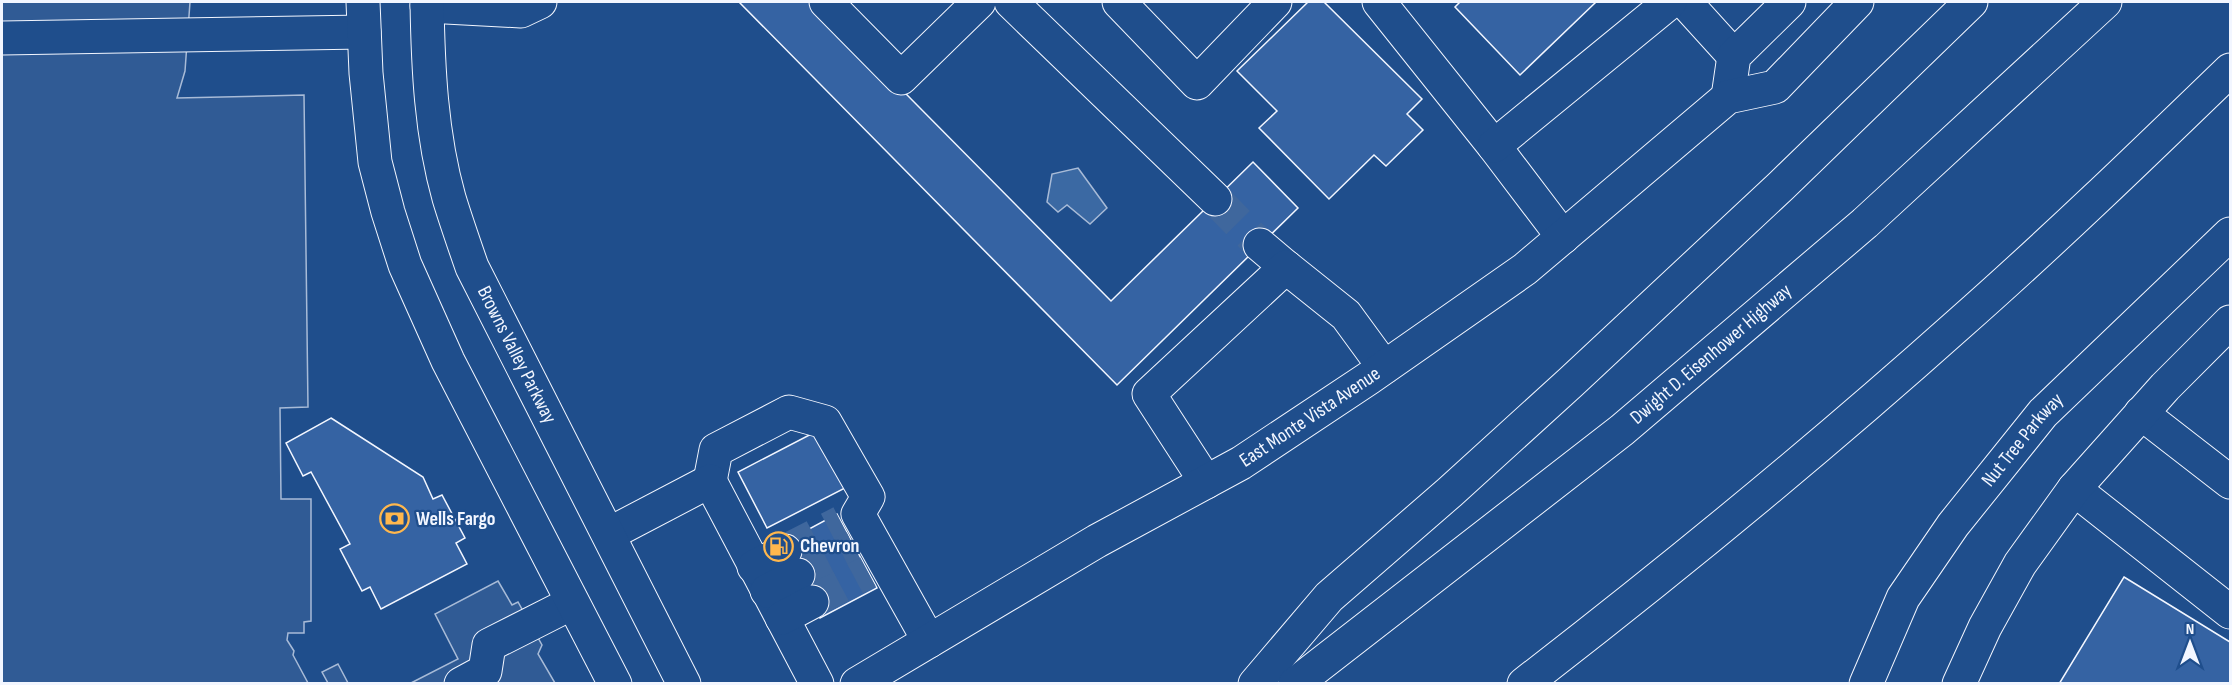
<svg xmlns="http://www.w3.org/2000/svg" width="2232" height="685" font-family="'Sofia Sans Condensed',sans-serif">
	<rect width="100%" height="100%" fill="#1f4e8c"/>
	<!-- parking -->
	<g fill="#305b95" stroke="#a8bbd7" stroke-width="1.5">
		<path d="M2,2H190L185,71L177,98L304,95L308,407L280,408L281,499H311V621L304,622V633H288L287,640L294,651L293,655L308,683H2Z"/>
		<path d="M498,581L512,605L518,602L542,645L538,654L555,683L409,684L458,659L435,614Z"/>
		<path d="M338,664L348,683H328L322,672Z"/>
	</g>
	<!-- water -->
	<path fill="#3b69a3" stroke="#a8bbd7" stroke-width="1.5" d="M1078,168L1107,208L1090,224L1067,205L1058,212L1047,202L1052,174Z"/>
	<!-- building -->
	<g fill="#3563a3" stroke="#f2f6ff" stroke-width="1.5">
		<path d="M739,2H815L1111,301L1253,162L1298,208L1117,385Z"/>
		<path d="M1308,2H1324L1422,99L1407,114L1423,130L1386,166L1374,155L1329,199L1259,128L1277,111L1237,71Z"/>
		<path d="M1460,2H1596L1520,75L1455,7Z"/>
		<path d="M331,418L423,477L433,499L442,495L465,538L456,543L467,564L381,609L370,587L362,591L340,549L350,544L311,472L303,476L286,443Z"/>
		<path d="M817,431L847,487L767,528L738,472Z"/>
		<path d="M837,514L877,588L820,618L781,544Z"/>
		<path d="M2124,577L2230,642V684H2059Z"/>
	</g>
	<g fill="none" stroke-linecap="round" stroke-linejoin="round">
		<!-- minor-tunnel -->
		<g stroke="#3f679d" stroke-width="33" stroke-dasharray="33 16" stroke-linecap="butt">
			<path d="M1215,199L1260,245"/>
			<path d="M785,551L841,522"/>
			<path d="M798,575L854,547"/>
			<path d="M812,602L868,572"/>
		</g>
		<defs>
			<g id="minor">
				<path d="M826,2L901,78L979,2"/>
				<path d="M1011,2L1215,199"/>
				<path d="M1119,2L1197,83L1275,2"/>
				<path d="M1379,2L1494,146L1563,237"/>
				<path d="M1685,2L1734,56"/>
				<path d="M427,6L521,11L540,2"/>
				<path d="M2,38L364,32"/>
				<path d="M1494,146L1670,2"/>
				<path d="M1260,245L1286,267"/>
				<path d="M2141,413L2230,482"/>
				<path d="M710,481L716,450L789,412L825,422L868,497L858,514L929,641"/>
				<path d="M1206,482L1149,394L1286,267L1346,315L1384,367"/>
				<path d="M2074,489L2230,612"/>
				<path d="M609,534L710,481L817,684"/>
				<path d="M754,567L785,551"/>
				<path d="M767,591L798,575"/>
				<path d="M782,618L812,602"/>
				<path d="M461,684L485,671L489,645L572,603"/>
			</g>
			<g id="major">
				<path d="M363,2L366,73L375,162L388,212L405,265L448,361L615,684"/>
				<path id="s1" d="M427,2C428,67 431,134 449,198C456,221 464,244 472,267L684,684"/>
				<path d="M1728,97L1734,56L1789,2"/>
				<path id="s2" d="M857,684L1097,541L1241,463L1369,378L1525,269L1728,97L1775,87L1857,2"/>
				<path id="s3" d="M1866,684L1903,598L1953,525L2043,413L2230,234"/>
				<path d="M1959,684L1985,627L2020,564L2074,489L2165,387L2230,322"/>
			</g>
			<g id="highway">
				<path d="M1255,684L1329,597L1450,492L1571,382L1781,186L1971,2"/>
				<path id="s4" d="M1295,684L1622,430L1865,223L2105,2"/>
				<path d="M1524,684C1673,569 1819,449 1959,324C2052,242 2141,156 2230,70"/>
			</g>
		</defs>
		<!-- minor casing -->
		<use href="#minor" stroke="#f2f6ff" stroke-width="35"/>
		<!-- major casing -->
		<use href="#major" stroke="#f2f6ff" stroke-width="35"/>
		<!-- highway casing -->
		<use href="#highway" stroke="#f2f6ff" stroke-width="35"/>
		<!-- minor -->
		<use href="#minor" stroke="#1f4e8c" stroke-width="33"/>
		<!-- major -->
		<use href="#major" stroke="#1f4e8c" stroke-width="33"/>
		<!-- highway -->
		<use href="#highway" stroke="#1f4e8c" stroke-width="33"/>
	</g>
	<!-- icons -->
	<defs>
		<symbol id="bank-ring" viewBox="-11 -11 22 22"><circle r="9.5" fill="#1f4e8c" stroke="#ffb74d" stroke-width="1.5"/><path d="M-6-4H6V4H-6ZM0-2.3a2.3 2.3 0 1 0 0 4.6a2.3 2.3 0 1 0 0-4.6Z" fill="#ffb74d"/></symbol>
		<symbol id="fuel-ring" viewBox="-11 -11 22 22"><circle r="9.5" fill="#1f4e8c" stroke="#ffb74d" stroke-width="1.5"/><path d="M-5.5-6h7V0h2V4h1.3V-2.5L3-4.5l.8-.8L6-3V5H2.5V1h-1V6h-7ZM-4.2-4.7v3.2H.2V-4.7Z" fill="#ffb74d"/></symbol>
	</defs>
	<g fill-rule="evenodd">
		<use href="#bank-ring" x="378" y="502" width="33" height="33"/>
		<use href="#fuel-ring" x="762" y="530" width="33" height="33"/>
	</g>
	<g text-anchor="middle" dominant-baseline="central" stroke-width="4.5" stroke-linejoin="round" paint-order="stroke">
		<!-- street labels -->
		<g font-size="20" fill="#f2f6ff" stroke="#1f4e8c">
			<text stroke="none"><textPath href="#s1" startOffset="369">Browns Valley Parkway</textPath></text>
			<text stroke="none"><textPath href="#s4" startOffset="531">Dwight D. Eisenhower Highway</textPath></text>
			<text stroke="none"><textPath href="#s2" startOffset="526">East Monte Vista Avenue</textPath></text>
			<text stroke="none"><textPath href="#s3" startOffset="292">Nut Tree Parkway</textPath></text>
		</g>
		<!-- poi labels -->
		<g font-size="20" font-weight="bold" fill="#f2f6ff" stroke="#1f4e8c" text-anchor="start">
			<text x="416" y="519">Wells Fargo</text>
			<text x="800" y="546">Chevron</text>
		</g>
	</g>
	<!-- border -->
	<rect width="2232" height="685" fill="none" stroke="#f2f6ff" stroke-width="6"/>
	<!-- north arrow -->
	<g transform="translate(2190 643)" stroke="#1f4e8c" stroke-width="4.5" paint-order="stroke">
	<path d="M0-4.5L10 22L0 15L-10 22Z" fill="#f2f6ff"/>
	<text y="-9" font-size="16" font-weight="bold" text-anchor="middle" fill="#f2f6ff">N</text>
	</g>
</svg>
